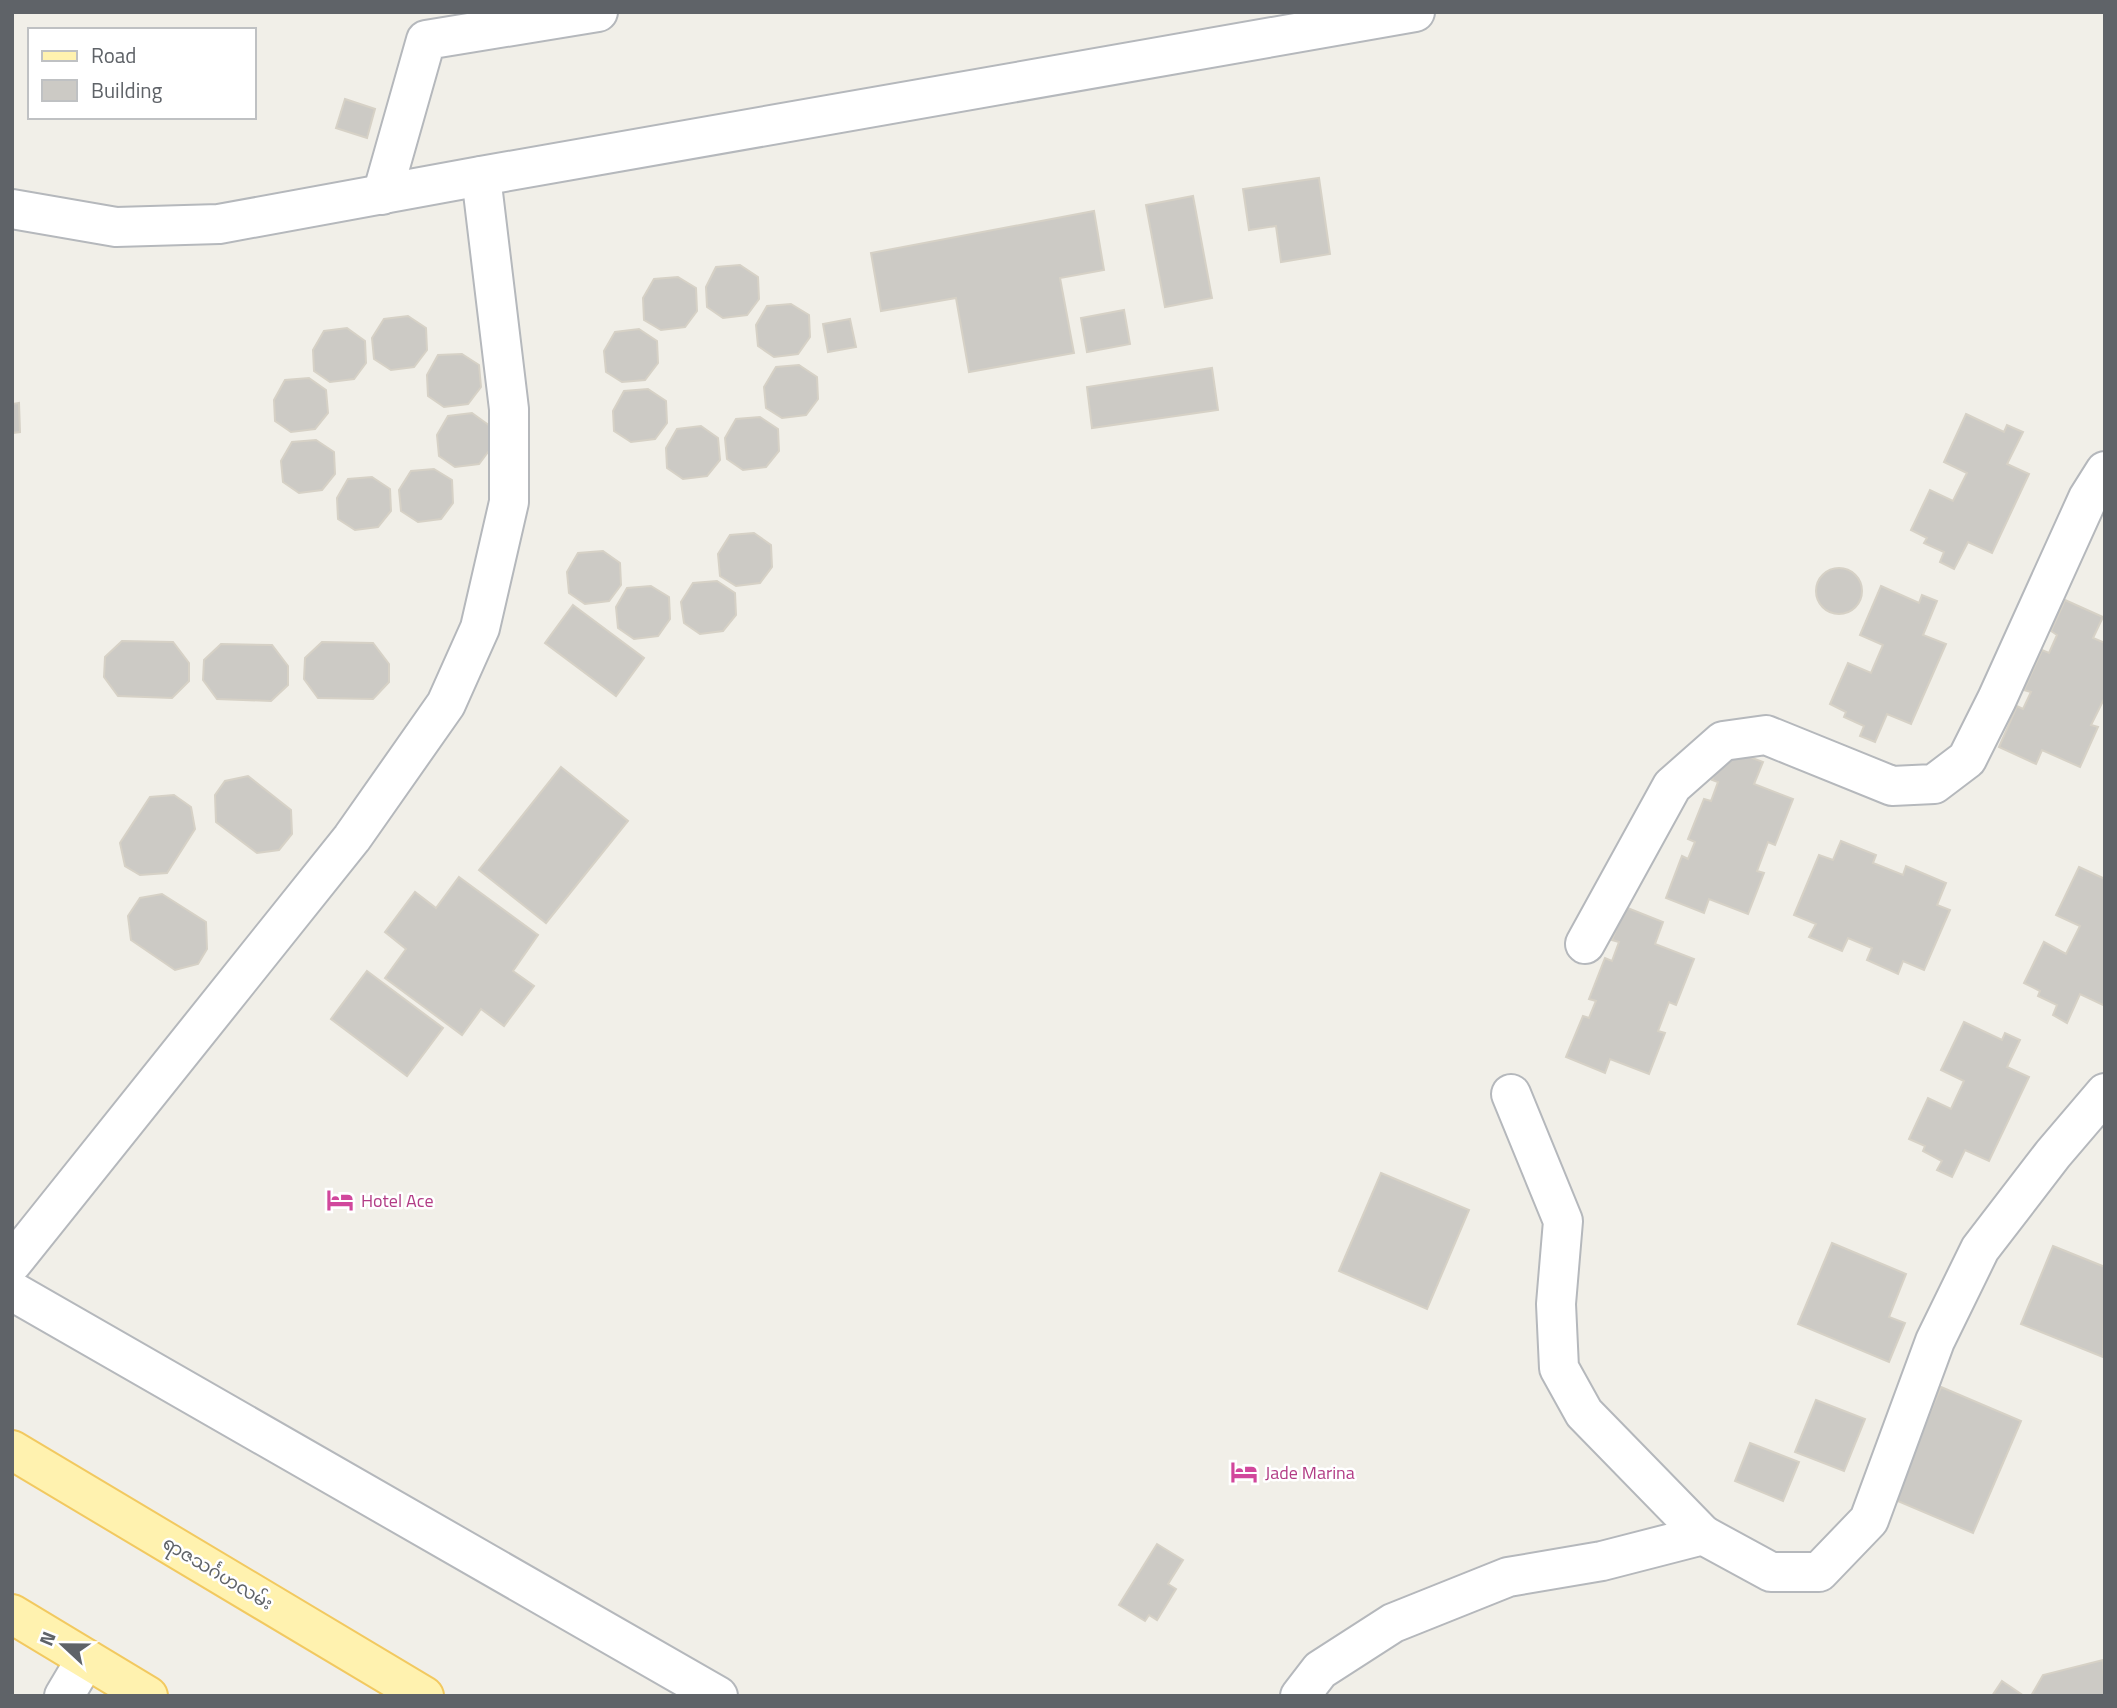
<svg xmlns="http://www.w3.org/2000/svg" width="2117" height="1708" font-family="'Titillium Web','Noto Sans Myanmar',sans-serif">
	<rect width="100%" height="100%" fill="#f1efe8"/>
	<!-- building -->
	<g fill="#cccac5" stroke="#d6d1c6" stroke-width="2">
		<path d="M345,99L375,109L367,138L336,128Z"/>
		<path d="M1319,178L1330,254L1281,262L1276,226L1249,230L1243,189Z"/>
		<path d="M1193,196L1212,298L1165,307L1146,205Z"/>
		<path d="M1094,211L1104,270L1060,278L1074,353L969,372L956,298L881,311L871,253Z"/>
		<path d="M740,265L758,277L759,299L747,315L723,318L707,307L706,287L716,267Z"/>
		<path d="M678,277L696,288L697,311L685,327L661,330L644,320L643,298L654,279Z"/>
		<path d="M791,304L809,315L810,337L798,354L774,357L758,346L756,325L767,306Z"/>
		<path d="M1124,310L1130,344L1087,352L1081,318Z"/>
		<path d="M408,316L426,328L427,350L414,367L391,370L374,359L372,338L384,319Z"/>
		<path d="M850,319L856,347L828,352L823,324Z"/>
		<path d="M347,328L365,341L366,363L354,379L330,382L314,371L313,350L324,331Z"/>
		<path d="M639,329L657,341L658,363L645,380L622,382L606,372L604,351L615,332Z"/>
		<path d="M462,354L479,365L481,387L468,404L444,407L428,396L427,375L438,355Z"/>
		<path d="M799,365L817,377L818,399L806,415L782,418L766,408L764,387L776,367Z"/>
		<path d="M1212,368L1218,410L1092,428L1087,387Z"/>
		<path d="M309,378L326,390L328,413L315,429L291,432L275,421L274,400L285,380Z"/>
		<path d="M648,389L666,401L667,423L655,439L631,442L614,431L613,411L624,391Z"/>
		<path d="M19,403L20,432L12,433V404Z"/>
		<path d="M472,413L490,426L491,448L479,464L455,467L439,456L437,435L448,416Z"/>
		<path d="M1966,414L2004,432L2007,425L2023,432L2007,464L2029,474L1992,553L1968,542L1954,569L1940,562L1944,552L1924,543L1927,538L1911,530L1930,490L1953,501L1967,473L1944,462Z"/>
		<path d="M760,417L778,429L779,451L766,467L743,470L727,459L725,438L736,419Z"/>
		<path d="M701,426L718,438L720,460L707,476L683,479L667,468L666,448L677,429Z"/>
		<path d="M316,440L334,452L335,474L322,490L299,493L283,482L281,461L292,442Z"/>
		<path d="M434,469L452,480L453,503L441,519L418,522L401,511L399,490L411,471Z"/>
		<path d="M372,477L390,489L391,511L378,527L355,530L338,519L337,498L348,479Z"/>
		<path d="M754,533L771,545L772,567L760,583L736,586L720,576L718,554L730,535Z"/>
		<path d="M603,551L620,563L621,585L609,601L585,604L569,593L567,572L578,553Z"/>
		<circle cx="1839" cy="591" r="23"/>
		<path d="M717,581L735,593L736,615L723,631L700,634L684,623L681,602L693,583Z"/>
		<path d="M651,586L669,597L670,619L658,636L634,639L618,628L616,607L627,588Z"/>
		<path d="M1881,586L1919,603L1922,595L1937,601L1923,635L1946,644L1911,724L1887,714L1875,742L1860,736L1864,726L1844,717L1846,712L1830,704L1848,663L1871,673L1883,645L1860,635Z"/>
		<path d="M2065,600L2103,617L2093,638L2105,643V697L2091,725L2098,727L2080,767L2042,750L2036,764L1999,747L2017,706L2023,709L2031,692L2024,690L2042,650L2049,653L2057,635L2051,631Z"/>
		<path d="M573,605L644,658L616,696L545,643Z"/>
		<path d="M122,641L173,642L189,663V681L172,698L118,696L104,677L105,657Z"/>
		<path d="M322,642L373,643L389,664V682L373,699L318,698L304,679L305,658Z"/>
		<path d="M221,644L272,645L288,666V685L271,701L217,699L203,680L204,660Z"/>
		<path d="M1724,747L1763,762L1754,784L1793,799L1775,845L1768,842L1757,871L1764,873L1748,914L1709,899L1704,913L1666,898L1682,856L1688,859L1695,842L1688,839L1704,799L1711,801L1718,782L1712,780Z"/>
		<path d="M561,767L628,821L546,923L479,870Z"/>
		<path d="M248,776L291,810L292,834L279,850L257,853L216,822L215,795L225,781Z"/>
		<path d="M174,795L191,807L195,829L167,873L140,875L125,866L120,843L150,797Z"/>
		<path d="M1841,841L1876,855L1873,863L1903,875L1906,866L1946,883L1937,905L1950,910L1924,970L1903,961L1898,974L1867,960L1872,948L1848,938L1842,951L1809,937L1816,924L1794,915L1819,855L1833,860Z"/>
		<path d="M2079,867L2105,879V1006L2080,994L2067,1023L2053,1015L2057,1005L2038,996L2040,991L2024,983L2044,942L2066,954L2080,926L2056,915Z"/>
		<path d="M459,877L538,935L513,971L534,986L504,1026L481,1009L462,1035L385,978L406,949L385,932L415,892L436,908Z"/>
		<path d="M162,894L206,922L207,949L198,964L175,970L131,940L128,916L140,898Z"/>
		<path d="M1625,907L1663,922L1655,944L1694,959L1676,1005L1669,1002L1658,1031L1665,1033L1649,1074L1610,1059L1605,1073L1566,1057L1583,1016L1589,1018L1596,1001L1589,999L1605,958L1612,961L1619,942L1612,940Z"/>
		<path d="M367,971L443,1028L407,1076L331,1019Z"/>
		<path d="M1964,1022L2002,1040L2005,1033L2020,1040L2007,1067L2029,1077L1989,1161L1965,1150L1952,1177L1937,1170L1942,1161L1923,1151L1925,1146L1909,1139L1928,1098L1951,1109L1964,1081L1941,1070Z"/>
		<path d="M1381,1173L1469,1210L1427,1309L1339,1271Z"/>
		<path d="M1832,1243L1906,1274L1889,1317L1905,1323L1889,1362L1798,1324Z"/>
		<path d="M2053,1246L2105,1267L2103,1357L2021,1324Z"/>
		<path d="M1941,1387L2021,1421L1973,1533L1893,1499Z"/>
		<path d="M1816,1400L1865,1419L1844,1471L1795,1452Z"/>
		<path d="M1750,1443L1799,1462L1783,1501L1735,1481Z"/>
		<path d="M1157,1544L1183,1560L1168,1584L1176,1589L1157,1620L1149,1615L1145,1621L1119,1605Z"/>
		<path d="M2103,1660L2105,1696H2031L2043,1675Z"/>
		<path d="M2002,1681L2024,1696H1992Z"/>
	</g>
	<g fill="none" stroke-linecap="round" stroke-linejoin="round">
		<defs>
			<g id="minor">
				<path d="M382,195L426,40L598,12"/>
				<path d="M12,209L116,227L219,224L481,176L1415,12"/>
				<path d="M1585,944L1672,786L1723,741L1766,735L1892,786L1934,784L1967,759L1997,699L2088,498L2105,471"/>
				<path d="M1511,1094L1563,1221L1556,1304L1559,1368L1584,1413L1703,1535"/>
				<path d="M12,1263L352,838L446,704L480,628L509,502V409L481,176"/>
				<path d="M12,1291L718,1696"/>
				<path d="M64,1696L86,1659"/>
				<path d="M1300,1696L1320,1670L1393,1623L1508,1577L1602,1561L1703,1535L1771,1572H1819L1869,1520L1935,1341L1980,1249L2053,1154L2105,1093"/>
			</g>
			<g id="major">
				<path d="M12,1450L424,1696"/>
				<path d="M12,1614L148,1696"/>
			</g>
		</defs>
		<!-- minor casing -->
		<use href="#minor" stroke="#b5b8bc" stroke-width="42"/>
		<!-- major casing -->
		<use href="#major" stroke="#f2c960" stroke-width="42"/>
		<!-- minor -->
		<use href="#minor" stroke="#fff" stroke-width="38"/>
		<!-- major -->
		<use href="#major" stroke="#fff2af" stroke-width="38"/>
	</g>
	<!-- icons -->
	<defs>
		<symbol id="hotel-bare" viewBox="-9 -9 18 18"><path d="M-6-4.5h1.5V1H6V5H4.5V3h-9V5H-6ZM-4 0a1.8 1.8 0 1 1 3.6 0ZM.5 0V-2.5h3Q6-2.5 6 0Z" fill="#d1479c" stroke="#fff" stroke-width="2.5" paint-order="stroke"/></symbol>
	</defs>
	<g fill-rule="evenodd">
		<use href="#hotel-bare" x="321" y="1181" width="38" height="38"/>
		<use href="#hotel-bare" x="1225" y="1453" width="38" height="38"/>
	</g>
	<g text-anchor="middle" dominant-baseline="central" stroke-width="5" stroke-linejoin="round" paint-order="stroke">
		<!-- hotel labels -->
		<g font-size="18" fill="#b23c85" stroke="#fff" text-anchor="start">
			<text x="361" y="1200">Hotel Ace</text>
			<text x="1265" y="1472">Jade Marina</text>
		</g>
		<!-- street labels -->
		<g font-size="18" fill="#5f6368" stroke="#fff">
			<text transform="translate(218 1573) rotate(31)">ရာဇသင်္ဂဟလမ်း</text>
		</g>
	</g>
	<!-- border -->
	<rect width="2117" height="1708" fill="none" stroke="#5f6368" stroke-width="28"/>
	<!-- legend -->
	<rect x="28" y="28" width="228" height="91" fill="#ffffff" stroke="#bfc1c3" stroke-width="2"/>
	<rect x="42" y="51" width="35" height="10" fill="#fff2af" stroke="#bfc1c3" stroke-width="2"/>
	<text x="91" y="63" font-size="21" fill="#5f6368">Road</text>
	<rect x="42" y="80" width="35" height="21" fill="#cccac5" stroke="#bfc1c3" stroke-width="2"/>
	<text x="91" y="98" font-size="21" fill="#5f6368">Building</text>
	<!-- north arrow -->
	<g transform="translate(63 1645) rotate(292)" stroke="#ffffff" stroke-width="5" paint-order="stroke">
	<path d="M0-5L12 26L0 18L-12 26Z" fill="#5f6368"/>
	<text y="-10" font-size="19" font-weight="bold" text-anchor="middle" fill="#5f6368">N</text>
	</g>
</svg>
